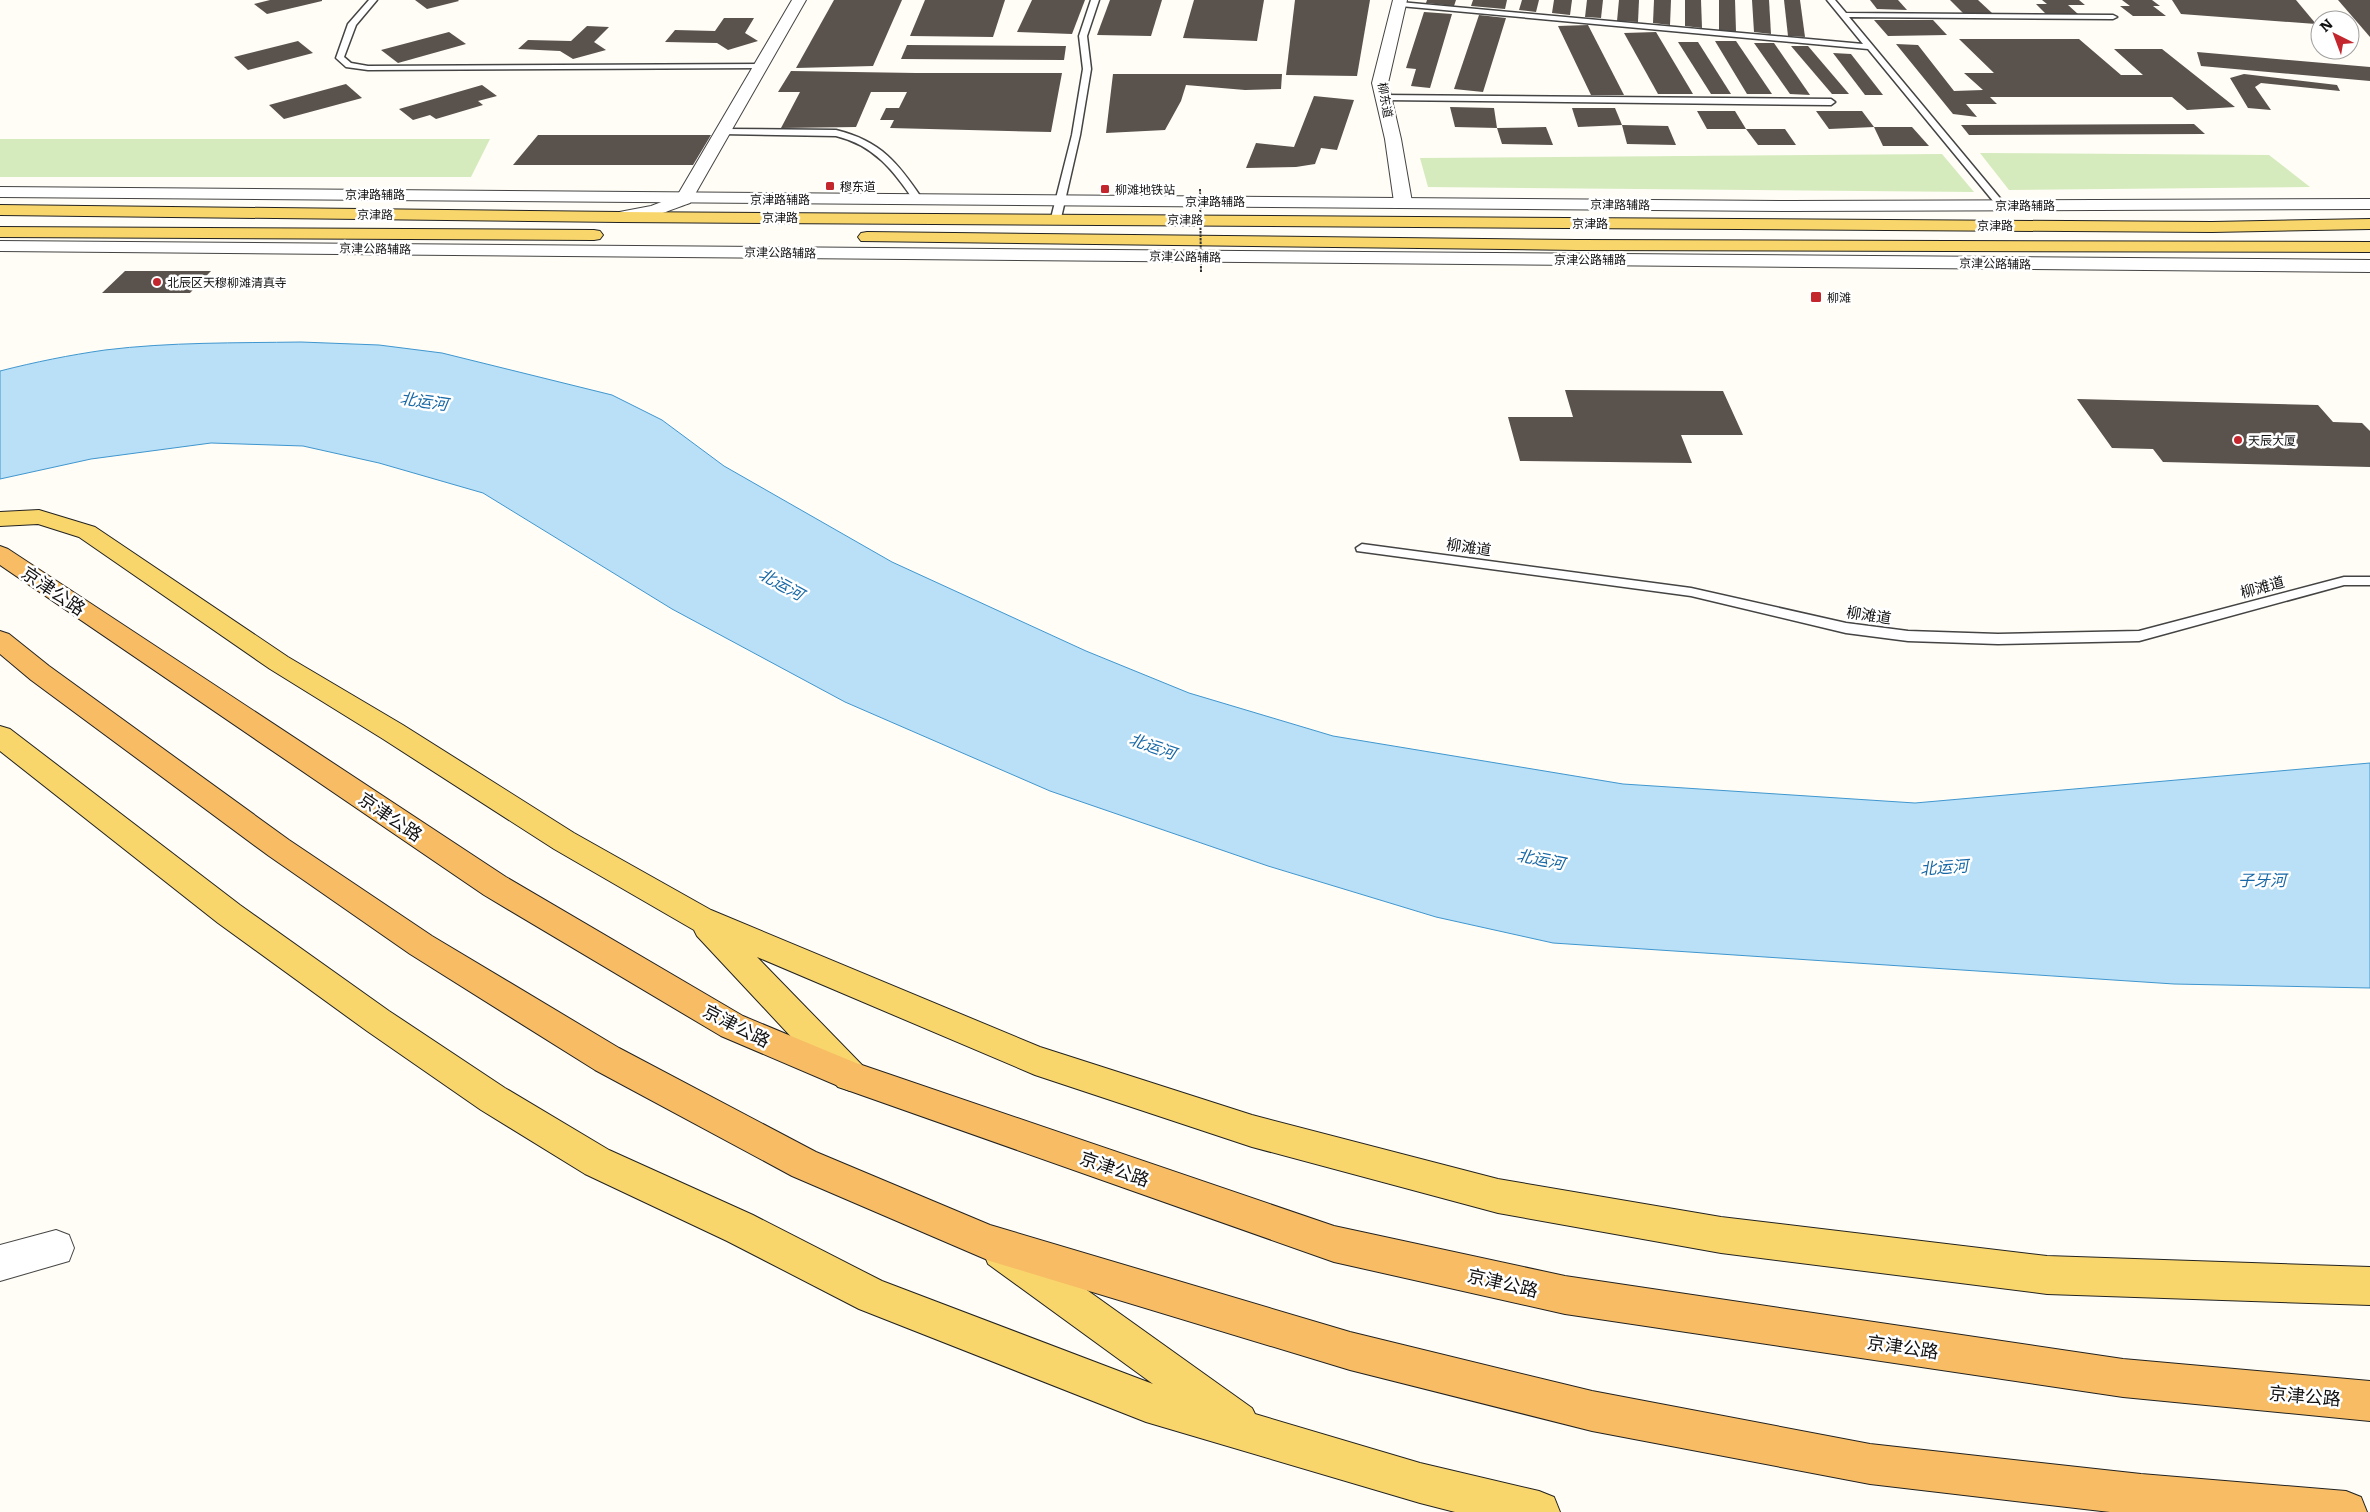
<svg xmlns="http://www.w3.org/2000/svg" width="2370" height="1512" font-family="Literata,'Noto Sans SC',serif">
	<rect width="100%" height="100%" fill="#fffdf5"/>
	<!-- green -->
	<g fill="#d5ebbd">
		<path d="M0,139H490L471,177H0Z"/>
		<path d="M1980,153L2269,155L2310,187L2009,190Z"/>
		<path d="M1942,154L1974,192L1428,187L1420,158Z"/>
	</g>
	<!-- water -->
	<path fill="#b9e0f7" stroke="#3f96cf" d="M301,342L379,345L442,353L612,395L662,420L724,466L892,562L1086,651L1189,693L1333,736L1623,784L1915,803L2370,763V988L2174,984L1553,943L1436,917L1268,866L1050,791L845,702L672,609L483,493L379,463L303,446L211,443L91,459L0,479V371C35,362 70,355 105,350C170,342 236,343 301,342Z"/>
	<!-- building -->
	<g fill="#5a524d">
		<path d="M270,0H322V1L267,14L254,4Z"/>
		<path d="M415,0H458L459,1L427,9Z"/>
		<path d="M834,0H902L873,66L796,68Z"/>
		<path d="M925,0H1005L993,37L910,36Z"/>
		<path d="M1032,0H1085L1072,34L1017,32Z"/>
		<path d="M1110,0H1162L1151,36L1097,35Z"/>
		<path d="M1194,0H1264L1257,41L1183,38Z"/>
		<path d="M1295,0H1370L1357,76L1286,75Z"/>
		<path d="M1427,0H1456L1454,6L1426,3Z"/>
		<path d="M1473,0H1507L1505,9L1471,6Z"/>
		<path d="M1522,0H1539L1536,12L1519,10Z"/>
		<path d="M1554,0H1572L1570,15L1552,13Z"/>
		<path d="M1587,0H1603L1601,18L1585,17Z"/>
		<path d="M1619,0H1639L1638,22L1617,21Z"/>
		<path d="M1654,0H1671L1670,25L1653,23Z"/>
		<path d="M1685,0H1701L1702,28L1685,26Z"/>
		<path d="M1719,0H1735L1736,32L1719,30Z"/>
		<path d="M1752,0H1769L1771,34L1754,32Z"/>
		<path d="M1784,0H1800L1805,37L1788,36Z"/>
		<path d="M1870,0H1898L1907,10L1877,9Z"/>
		<path d="M1950,0H1978L1992,13H1963Z"/>
		<path d="M2042,0H2079L2085,5H2068L2078,14H2046L2036,4H2047Z"/>
		<path d="M2122,0H2152L2160,6H2153L2166,16H2133L2120,6H2130Z"/>
		<path d="M2172,0H2296L2316,24L2181,14Z"/>
		<path d="M2338,0H2370V37Z"/>
		<path d="M1424,12L1452,14L1430,88L1411,86L1416,69L1406,68Z"/>
		<path d="M1479,15L1506,18L1483,92L1454,89Z"/>
		<path d="M724,18H754L745,33L758,41L728,50L717,43L665,42L675,30L715,31Z"/>
		<path d="M1874,20H1933L1947,35L1888,36Z"/>
		<path d="M1588,25L1624,95H1591L1558,26Z"/>
		<path d="M587,26L609,27L594,42L606,50L573,59L560,51L518,49L528,40L571,41Z"/>
		<path d="M449,32L466,44L398,63L381,50Z"/>
		<path d="M1656,32L1693,94H1658L1624,33Z"/>
		<path d="M1959,39H2079L2121,75H2143L2114,49H2162L2235,107L2187,110L2172,97H1990L1997,104H1966L1977,117L1953,114L1896,44L1918,45L1954,91L1983,90L1964,73H1994Z"/>
		<path d="M298,41L313,53L248,70L234,57Z"/>
		<path d="M1715,41H1736L1772,94H1747Z"/>
		<path d="M1678,42H1698L1731,94H1711Z"/>
		<path d="M1754,43H1774L1810,95L1790,94Z"/>
		<path d="M907,45L1066,46L1064,60L901,59Z"/>
		<path d="M1791,46H1808L1849,94H1832Z"/>
		<path d="M2197,52L2370,67V81L2201,66Z"/>
		<path d="M1833,53L1851,54L1883,95H1865Z"/>
		<path d="M791,71L916,73H1062L1051,132L890,128L894,120H880L886,108H899L907,92H871L856,127L781,128L800,92H778Z"/>
		<path d="M1113,74H1282L1281,89L1245,90L1186,85L1181,101L1165,130L1106,133Z"/>
		<path d="M2244,74L2337,85L2340,91L2261,83L2255,87L2271,110L2248,108L2230,78Z"/>
		<path d="M346,84L362,98L284,119L269,105Z"/>
		<path d="M482,85L497,96L478,101L483,105L436,119L430,115L413,120L399,109Z"/>
		<path d="M1314,96L1354,100L1337,150L1321,148L1315,164L1296,167L1246,168L1256,143L1294,147Z"/>
		<path d="M1450,107L1494,108L1497,128L1455,127Z"/>
		<path d="M1572,108H1615L1622,125L1578,127Z"/>
		<path d="M1697,111H1735L1746,129H1707Z"/>
		<path d="M1816,111H1862L1874,127L1829,129Z"/>
		<path d="M2194,124L2205,134L1969,135L1961,125Z"/>
		<path d="M1622,125L1668,126L1676,145L1627,144Z"/>
		<path d="M1546,127L1553,145L1502,144L1497,128Z"/>
		<path d="M1874,127H1912L1929,146H1883Z"/>
		<path d="M1746,129H1785L1796,145H1758Z"/>
		<path d="M538,135H711L693,165H513Z"/>
		<path d="M125,271H211L190,293H102Z"/>
		<path d="M1565,390L1723,391L1743,435H1681L1692,463L1520,461L1508,417H1573Z"/>
		<path d="M2077,399L2318,405L2333,422L2362,423L2370,431V467L2163,462L2153,449L2112,448Z"/>
	</g>
	<g fill="none" stroke-linecap="round" stroke-linejoin="round">
		<defs>
			<g id="service">
				<path d="M369,0H377L356,25L344,57L351,63L368,66L763,64L767,66L763,68L368,70L346,67L336,58L348,24Z"/>
				<path d="M1091,0H1099L1087,36L1091,69L1080,135L1061,218L1056,221L1051,218L1072,135L1083,69L1079,36Z"/>
				<path d="M1827,0H1835L1846,13L2113,15L2117,17L2113,19L1849,17L2004,203V207H1998L1868,49L1400,6L1396,4L1400,2L1863,44Z"/>
				<path d="M1381,95L1831,99L1835,102L1831,105L1384,100L1380,97Z"/>
				<path d="M724,129L836,130C881,141 898,163 923,200L915,202C894,171 874,145 836,136L721,134V130Z"/>
				<path d="M1362,544L1691,588L1846,623L1908,631L1998,634L2139,631L2344,577H2370V585H2344L2139,641L1998,644L1908,641L1846,633L1691,596L1357,551L1356,548Z"/>
			</g>
			<g id="minor">
				<path d="M792,0H806L690,203C670,210 634,226 614,221L611,217L614,213L651,206L677,196Z"/>
				<path d="M1393,0H1407L1388,83L1401,139L1412,202L1409,206H1397L1394,202L1385,139L1372,83Z"/>
				<path d="M56,1230L69,1235L74,1248L69,1261L0,1281V1245Z"/>
			</g>
			<g id="tertiary">
				<path d="M0,187L1789,201L2370,199V209L1789,211L0,197Z"/>
				<path d="M0,241L2370,260V272L0,251Z"/>
			</g>
			<g id="primary">
				<path d="M0,205L620,212L2212,222L2370,219V229L2212,232L620,222L0,215Z"/>
				<path d="M0,227L594,230L600,231L603,235L600,239L594,240L0,237Z"/>
				<path d="M867,232L1577,240L2370,242V252L1577,250L861,241L858,237L861,233Z"/>
				<path d="M39,510L95,527L288,657L403,725L574,833L711,910L1040,1047L1252,1115L1498,1179L1721,1217L2047,1256L2370,1267V1305L2047,1294L1721,1253L1498,1213L1252,1147L1035,1075L757,957L862,1065L867,1076L862,1087L850,1091L838,1087L697,936L694,930L554,849L383,739L270,669L79,537L38,524L0,526V512Z"/>
				<path d="M0,726L10,729L240,905L389,1011L505,1088L609,1150L753,1215L882,1281L1153,1384L988,1264L983,1251L988,1238L1001,1233L1014,1238L1252,1408L1255,1414L1420,1463L1539,1491L1554,1497L1560,1512H1455L1420,1503L1146,1422L859,1309L727,1241L585,1174L481,1110L367,1031L218,923L0,751Z"/>
			</g>
			<g id="trunk">
				<path d="M0,546L8,549L506,877L743,1016L856,1063L1334,1226L1565,1276L2123,1359L2370,1381V1421L2123,1397L1565,1314L1334,1262L850,1091L721,1036L484,895L0,565Z"/>
				<path d="M0,631L9,634L49,666L289,840L432,936L619,1048L816,1152L990,1225L1350,1332L1592,1391L1870,1444L2141,1474L2346,1491L2361,1497L2367,1512H2110L1870,1484L1592,1431L1350,1370L990,1261L792,1176L595,1070L410,954L269,856L31,680L0,654Z"/>
			</g>
		</defs>
		<!-- service casing -->
		<use href="#service" stroke="#444" stroke-width="3"/>
		<!-- minor casing -->
		<use href="#minor" stroke="#444" stroke-width="2"/>
		<!-- tertiary casing -->
		<use href="#tertiary" stroke="#444" stroke-width="2"/>
		<!-- primary casing -->
		<use href="#primary" stroke="#222" stroke-width="2"/>
		<!-- trunk casing -->
		<use href="#trunk" stroke="#222" stroke-width="2"/>
		<!-- service -->
		<use href="#service" fill="#fff" fill-rule="evenodd"/>
		<!-- minor -->
		<use href="#minor" fill="#fff" fill-rule="evenodd"/>
		<!-- tertiary -->
		<use href="#tertiary" fill="#fff" fill-rule="evenodd"/>
		<!-- primary -->
		<use href="#primary" fill="#f9d66b" fill-rule="evenodd"/>
		<!-- trunk -->
		<use href="#trunk" fill="#f7bc64" fill-rule="evenodd"/>
		<!-- path-bridge -->
		<path stroke="#333" stroke-width="2" stroke-dasharray="2.5 1" stroke-linecap="butt" d="M1200,189L1201,272"/>
	</g>
	<!-- markers -->
	<g fill="#c4262e" stroke="#fff" stroke-width="2">
		<rect x="825" y="181" width="10" height="10" rx="2.5"/>
		<rect x="1100" y="184" width="10" height="10" rx="2.5"/>
		<circle cx="157" cy="282" r="5"/>
		<rect x="1810" y="291" width="12" height="12" rx="2.5"/>
		<circle cx="2238" cy="440" r="5"/>
	</g>
	<g text-anchor="middle" dominant-baseline="central" stroke-width="5" stroke-linejoin="round" paint-order="stroke">
		<!-- far-street labels -->
		<g font-size="12" fill="#111" stroke="#fff">
			<text transform="translate(1386 100) rotate(80)">柳东道</text>
			<text x="375" y="194">京津路辅路</text>
			<text x="780" y="199">京津路辅路</text>
			<text x="1215" y="201">京津路辅路</text>
			<text transform="translate(1620 204) rotate(1)">京津路辅路</text>
			<text x="2025" y="205">京津路辅路</text>
			<text transform="translate(375 214) rotate(1)">京津路</text>
			<text x="780" y="217">京津路</text>
			<text transform="translate(1185 219) rotate(1)">京津路</text>
			<text x="1590" y="223">京津路</text>
			<text x="1995" y="225">京津路</text>
			<text transform="translate(375 248) rotate(1)">京津公路辅路</text>
			<text transform="translate(780 252) rotate(1)">京津公路辅路</text>
			<text transform="translate(1185 256) rotate(1)">京津公路辅路</text>
			<text x="1590" y="259">京津公路辅路</text>
			<text transform="translate(1995 263) rotate(1)">京津公路辅路</text>
		</g>
		<!-- far-poi labels -->
		<g font-size="12" fill="#111" stroke="#fff" text-anchor="start">
			<text x="840" y="186">穆东道</text>
			<text x="1115" y="189">柳滩地铁站</text>
			<text x="167" y="282">北辰区天穆柳滩清真寺</text>
			<text x="1827" y="297">柳滩</text>
			<text x="2248" y="440">天辰大厦</text>
		</g>
		<!-- street labels -->
		<g font-size="15" fill="#111" stroke="#fff">
			<text transform="translate(1469 546) rotate(8)">柳滩道</text>
			<text transform="translate(2262 586) rotate(-15)">柳滩道</text>
			<text transform="translate(1869 614) rotate(9)">柳滩道</text>
		</g>
		<!-- water labels -->
		<g font-size="16" font-style="italic" fill="#1768a6" stroke="#fff">
			<text transform="translate(424 400) rotate(8)">北运河</text>
			<text transform="translate(782 583) rotate(29)">北运河</text>
			<text transform="translate(1153 745) rotate(19)">北运河</text>
			<text transform="translate(1541 858) rotate(11)">北运河</text>
			<text transform="translate(1944 866) rotate(-4)">北运河</text>
			<text x="2262" y="879">子牙河</text>
		</g>
		<!-- near-street labels -->
		<g font-size="18" fill="#111" stroke="#fff">
			<text transform="translate(54 590) rotate(34)">京津公路</text>
			<text transform="translate(391 816) rotate(34)">京津公路</text>
			<text transform="translate(737 1025) rotate(27)">京津公路</text>
			<text transform="translate(1115 1168) rotate(19)">京津公路</text>
			<text transform="translate(1503 1282) rotate(13)">京津公路</text>
			<text transform="translate(1903 1346) rotate(8)">京津公路</text>
			<text transform="translate(2305 1395) rotate(5)">京津公路</text>
		</g>
	</g>
	<!-- north arrow -->
	<g transform="translate(2335 35) rotate(318)"><circle r="24" fill="#ffffff" stroke="#a0a0a0"/>
	<path d="M0-4L9 19L0 12L-9 19Z" fill="#c4262e"/>
	<text y="-8" font-size="14" font-weight="bold" text-anchor="middle" fill="#111111">N</text>
	</g>
</svg>
